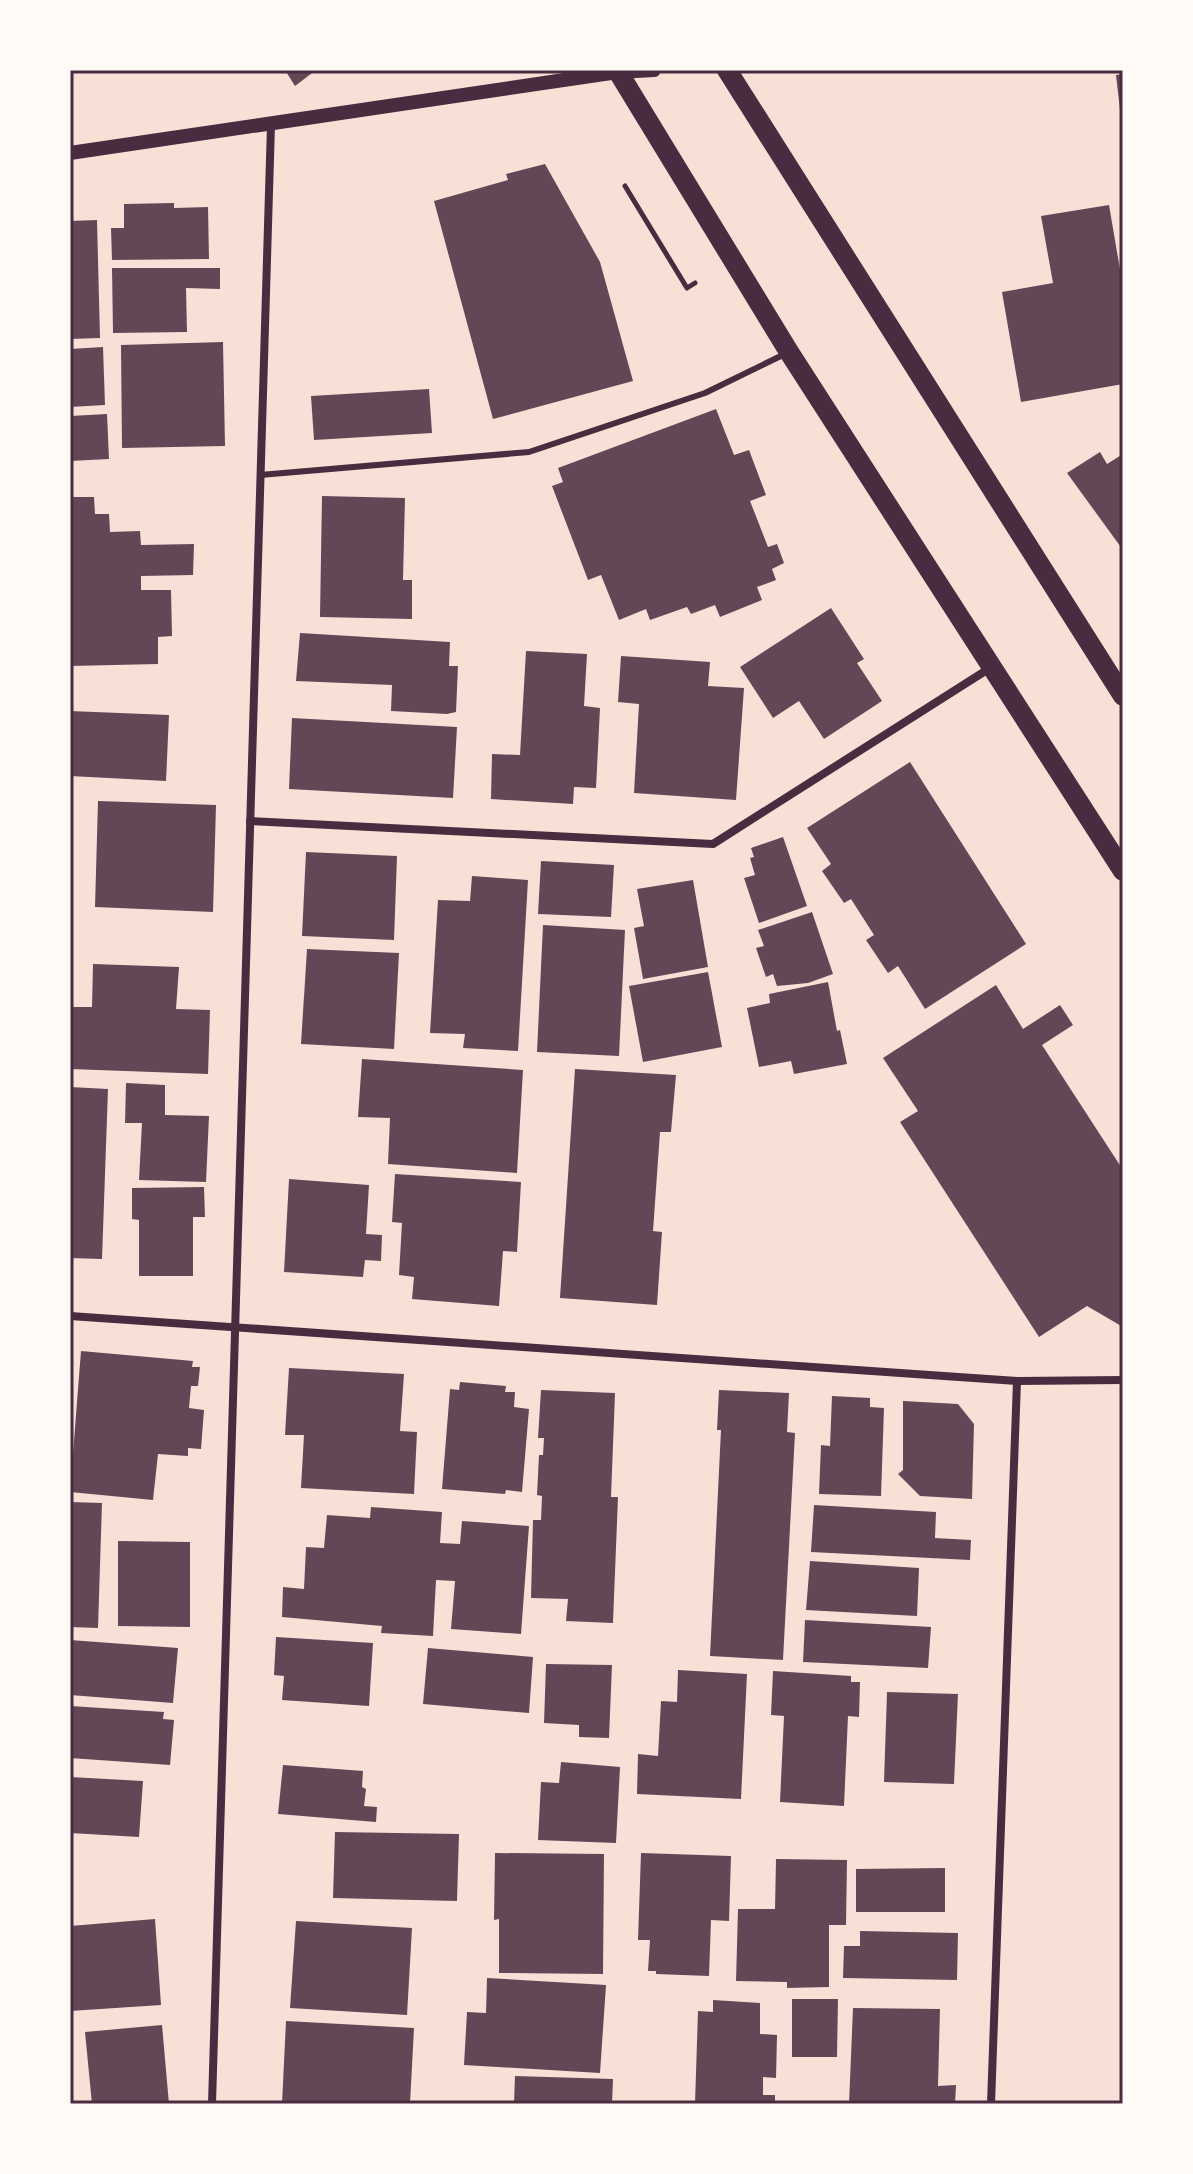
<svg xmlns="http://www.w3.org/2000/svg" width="1193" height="2174" font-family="'Times New Roman',serif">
	<rect width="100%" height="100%" fill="#f7e1d7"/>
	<!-- building -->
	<g fill="#644757">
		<path d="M285,70H316L295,86Z"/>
		<path d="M1123,74V117L1121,118L1116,75Z"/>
		<path d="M545,164L600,262L633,381L493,419L434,201L508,180L506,174Z"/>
		<path d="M174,203V208L208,207L209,259L112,260L111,228H124V204Z"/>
		<path d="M1109,205L1123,287V384L1021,402L1002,292L1053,283L1041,216Z"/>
		<path d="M97,220L100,338L70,339V221Z"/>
		<path d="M112,268H220V289L186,288L187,332L113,333Z"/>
		<path d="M223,342L225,446L122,448L121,345Z"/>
		<path d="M103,347L105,405L70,407V349Z"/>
		<path d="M429,389L432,433L314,440L311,396Z"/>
		<path d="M716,409L734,455L749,450L766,495L750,501L768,547L777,544L784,563L772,569L776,580L757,587L762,600L720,617L715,605L691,614L687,607L650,620L646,609L619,620L601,575L588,580L552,486L563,482L558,468Z"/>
		<path d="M107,414L109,459L70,461V416Z"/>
		<path d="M1100,452L1107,464L1123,454V550L1067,473Z"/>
		<path d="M322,496L405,498L403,580H412V619L320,617Z"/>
		<path d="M70,497H94L95,514H109L110,532L140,531L141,545L194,544L193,575L141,576V590H171L172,636L158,637V664L70,666Z"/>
		<path d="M831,608L864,659L857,663L882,701L824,739L799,701L773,718L740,667Z"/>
		<path d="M300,633L450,642L449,666H458L456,712L447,714L391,711L392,685L296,681Z"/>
		<path d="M526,651L587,654L584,706L600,708L596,788L574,787L573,804L491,799L492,754L520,755Z"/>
		<path d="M621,656L710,662L708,686L744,688L736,800L634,793L639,704L618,702Z"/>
		<path d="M70,711L169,715L166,781L70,776Z"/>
		<path d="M292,718L457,727L453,798L289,789Z"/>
		<path d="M910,762L1026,944L925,1009L898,966L888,973L866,940L874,935L851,899L844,903L822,871L831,864L807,828Z"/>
		<path d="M98,801L216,805L213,912L95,907Z"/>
		<path d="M783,837L807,906L759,923L744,878L755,875L750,858L754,857L751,848Z"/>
		<path d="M306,852L397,856L394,940L302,936Z"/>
		<path d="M541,861L614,865L611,917L538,914Z"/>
		<path d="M472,876L528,880L518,1051L463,1048L465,1034L430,1033L438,900L470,901Z"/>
		<path d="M693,880L708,967L643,979L634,928L644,926L637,889Z"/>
		<path d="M812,912L833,974L808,983L777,986L773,974L766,977L756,948L764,946L758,930Z"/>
		<path d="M543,925L625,930L619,1056L537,1052Z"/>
		<path d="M307,949L399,953L394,1049L301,1044Z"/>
		<path d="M93,964L179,967L176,1009L210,1010L208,1074L70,1069V1007H92Z"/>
		<path d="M708,972L722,1047L643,1062L629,986Z"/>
		<path d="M828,982L837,1031L840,1030L847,1064L794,1074L791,1061L759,1067L747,1008L770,1003L769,994Z"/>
		<path d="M996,985L1023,1029L1060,1005L1073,1025L1042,1045L1123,1170V1327L1087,1306L1039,1337L900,1122L918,1111L883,1058Z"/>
		<path d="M362,1059L523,1070L517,1173L388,1164L390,1118L358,1117Z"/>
		<path d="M575,1069L676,1075L671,1132H660L653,1231L662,1232L657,1305L560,1298Z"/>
		<path d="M126,1083L165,1085V1115L209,1116L206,1182L139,1180L142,1123H125Z"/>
		<path d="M70,1087L108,1089L102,1259L70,1258Z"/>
		<path d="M395,1174L521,1182L517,1252L503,1251L499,1306L412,1299L414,1277L399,1275L402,1223L392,1222Z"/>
		<path d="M289,1179L369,1185L366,1234L382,1235L381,1261L365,1260L363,1277L284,1272Z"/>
		<path d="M204,1187L205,1217H193V1276H139V1220L132,1219V1188Z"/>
		<path d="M81,1351L193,1361L192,1367H200L198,1386H191L189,1408L204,1410L201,1449L188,1448V1456L158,1454L153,1500L70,1492Z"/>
		<path d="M289,1368L404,1374L400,1431L417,1432L414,1494L301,1488L304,1435H285Z"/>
		<path d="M460,1382L506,1386L505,1392H515L514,1407L529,1409L522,1492L506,1490L505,1494L442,1489L450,1389L459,1390Z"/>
		<path d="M541,1390L615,1393L611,1497H618L613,1623L566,1621L568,1599L531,1598L533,1520H541L542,1496L537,1495L539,1455H543L544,1438H538Z"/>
		<path d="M719,1390L789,1393L787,1432L795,1433L783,1660L710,1656L721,1430H717Z"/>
		<path d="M832,1396L870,1398V1407L884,1408L881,1496L819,1494L821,1445L830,1446Z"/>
		<path d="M903,1401L958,1404L974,1424L972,1499L920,1496L898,1474L903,1470Z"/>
		<path d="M70,1502L102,1503L98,1628L70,1627Z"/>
		<path d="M814,1505L936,1512L935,1538L971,1540L970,1560L811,1552Z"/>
		<path d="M371,1507L442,1512L440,1543L460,1544L462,1521L529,1526L521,1634L451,1629L455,1581L436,1580L433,1636L381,1633L382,1626L282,1617L283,1587L304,1589L306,1547L324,1548L327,1515L370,1518Z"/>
		<path d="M118,1541L190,1542V1627L118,1626Z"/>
		<path d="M810,1561L919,1568L917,1616L806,1610Z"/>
		<path d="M805,1620L931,1627L928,1668L803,1662Z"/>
		<path d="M276,1637L373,1643L369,1706L282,1700L284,1676L274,1675Z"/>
		<path d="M70,1640L178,1648L173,1703L70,1695Z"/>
		<path d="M428,1648L533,1657L529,1713L423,1704Z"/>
		<path d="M546,1664L612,1665L609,1738L579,1737V1725L544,1723Z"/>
		<path d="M678,1670L747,1674L741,1799L637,1794L638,1754L658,1756L661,1701L677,1702Z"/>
		<path d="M773,1671L851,1676V1682H860L859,1717L848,1716L844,1806L780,1802L784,1716L771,1715Z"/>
		<path d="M887,1692L958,1694L954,1784L884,1782Z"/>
		<path d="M70,1706L164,1712L163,1719L174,1720L170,1765L70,1758Z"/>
		<path d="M561,1762L620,1767L616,1843L538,1840L541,1782L559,1783Z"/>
		<path d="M283,1765L363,1771L362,1787L366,1789L364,1806L377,1807L376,1822L278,1814Z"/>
		<path d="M70,1777L143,1781L139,1837L70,1833Z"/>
		<path d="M335,1832L459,1834L457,1901L333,1898Z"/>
		<path d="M495,1853L604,1854L603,1974L499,1973V1919L494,1920Z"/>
		<path d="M641,1853L731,1856L729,1921L711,1920L709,1976L656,1974V1971H648L650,1940H638Z"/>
		<path d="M776,1859L847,1860L846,1925H829V1987L787,1988V1982L736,1981L738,1909H775Z"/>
		<path d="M945,1868V1912H856V1869Z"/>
		<path d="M155,1919L161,2005L70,2011V1926Z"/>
		<path d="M296,1921L412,1928L407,2015L290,2008Z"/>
		<path d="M860,1931L958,1933L957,1980L843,1978L844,1946H860Z"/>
		<path d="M487,1978L606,1985L600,2073L464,2065L467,2012L486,2013Z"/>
		<path d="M792,1999H838L837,2057H792Z"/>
		<path d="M713,2000L760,2003V2034L777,2035L776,2078L763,2077V2095H775V2104H695L698,2011L713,2012Z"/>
		<path d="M853,2008L940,2009L938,2086L956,2085L955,2104H849Z"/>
		<path d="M286,2021L414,2028L410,2104H282Z"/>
		<path d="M162,2025L169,2104H92L85,2032Z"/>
		<path d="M515,2076L613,2079L612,2104H514Z"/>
	</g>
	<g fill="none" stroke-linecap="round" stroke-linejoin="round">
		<!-- path -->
		<path stroke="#4a2c40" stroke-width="5" d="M625,186L687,288L695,283"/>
		<!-- service -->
		<path stroke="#4a2c40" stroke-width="6" d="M260,475L529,452L705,393L785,354"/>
		<!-- minor -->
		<g stroke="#4a2c40" stroke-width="8">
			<path d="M250,821L713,844L990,668"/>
			<path d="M70,1316L1017,1381L1123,1380"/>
			<path d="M212,2104L271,125"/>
			<path d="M991,2104L1017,1381"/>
		</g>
		<!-- tertiary -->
		<path stroke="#4a2c40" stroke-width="14" d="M70,153L618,72L654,70"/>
		<!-- primary -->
		<g stroke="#4a2c40" stroke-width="20">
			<path d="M617,70L789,352L1123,871"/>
			<path d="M727,70L1123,696"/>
		</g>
	</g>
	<!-- border -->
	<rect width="1193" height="2174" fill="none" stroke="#fffaf5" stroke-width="144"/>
	<rect x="72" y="72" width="1049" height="2030" fill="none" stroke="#4a2c40" stroke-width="3"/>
</svg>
